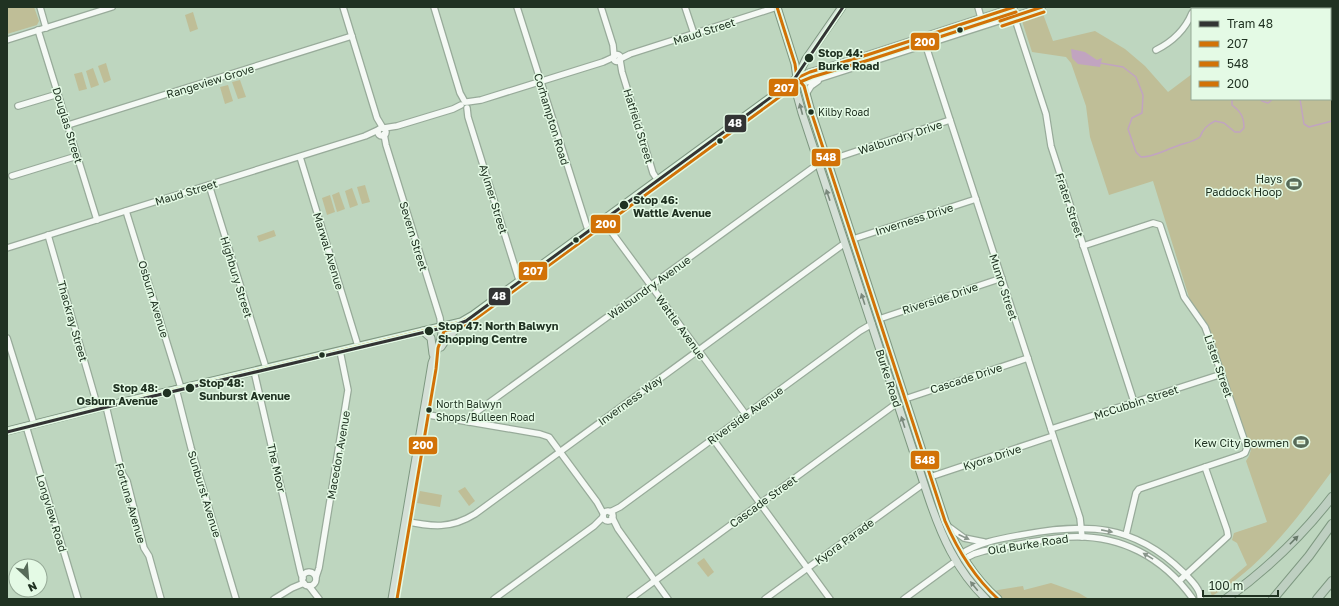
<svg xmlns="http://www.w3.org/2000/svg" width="1339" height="606" font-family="'Golos Text',sans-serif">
	<rect width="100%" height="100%" fill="#bed6bf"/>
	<!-- green -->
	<g fill="#bfbe97">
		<path d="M7,7H34L39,21L37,25L7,34Z"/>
		<path d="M1332,11V471C1298,517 1263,566 1212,596L1210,591L1226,583L1247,565L1237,543L1232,540L1234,533L1267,522L1246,461L1249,456L1251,450L1209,328L1192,307L1153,181L1109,195L1090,137L1086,106L1071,63L1066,57L1032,52L1022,21L1043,14L1053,41L1095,31L1125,49L1145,66L1168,92L1192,74V99H1330V12Z"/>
		<path d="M193,12L198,29L190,32L185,15Z"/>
		<path d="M106,63L111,80L104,83L98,66Z"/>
		<path d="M93,68L99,85L91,88L86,71Z"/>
		<path d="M82,72L87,89L79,91L74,74Z"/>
		<path d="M240,80L246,97L238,99L232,82Z"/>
		<path d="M228,85L233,101L225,104L220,87Z"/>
		<path d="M365,185L370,202L362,204L357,187Z"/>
		<path d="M352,188L358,205L350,208L345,191Z"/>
		<path d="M339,192L345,209L337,212L332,195Z"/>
		<path d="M330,195L335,212L327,215L322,198Z"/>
		<path d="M274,230L276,236L259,242L257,236Z"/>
		<path d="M465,487L475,501L469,506L458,491Z"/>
		<path d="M420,491L442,495L440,507L417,503Z"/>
		<path d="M704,558L714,572L708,577L697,563Z"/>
		<path d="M1051,583L1079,593L1089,599H975L998,590L1023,586L1024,590Z"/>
	</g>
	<!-- water -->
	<path fill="#c1a4c0" d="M1071,49L1085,52L1097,60L1102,58L1100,67L1078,64L1072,58Z"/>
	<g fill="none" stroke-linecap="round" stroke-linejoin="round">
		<!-- stream -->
		<g stroke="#c1a4c0" stroke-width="1.5">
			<path d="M1244,7L1245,9"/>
			<path d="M1100,63L1123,67L1136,77L1143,95L1142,113L1132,118L1128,129L1136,152L1141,157C1154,157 1165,150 1177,146C1185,143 1193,142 1200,137C1203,129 1207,125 1215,121L1224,123L1235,132H1240L1244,128C1244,117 1241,112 1232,105V99"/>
			<path d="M1260,99L1262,101L1268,103L1273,99"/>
			<path d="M1300,99L1304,124L1309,127L1332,121"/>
		</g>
		<defs>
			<g id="minor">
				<path d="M40,7L46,28"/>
				<path d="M343,7L377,118L383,128"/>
				<path d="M434,7L460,93L465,102"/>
				<path d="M517,7L588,230"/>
				<path d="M601,7L613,45L614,56"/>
				<path d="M685,7L694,34"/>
				<path d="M978,7L981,18"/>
				<path d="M1286,7L1287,9"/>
				<path d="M1008,9L1014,16L1046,114L1051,146L1134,402"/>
				<path d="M1320,9L1326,7"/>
				<path d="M38,30L97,220"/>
				<path d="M923,37L1080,518L1082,537"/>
				<path d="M7,40L112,7"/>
				<path d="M1156,50C1172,42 1185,30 1192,13"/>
				<circle cx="617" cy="58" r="3.5"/>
				<path d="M620,59L630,54L777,7"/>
				<path d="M620,60L622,72L653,173L657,179"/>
				<path d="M797,78L810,72L867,55L1014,7"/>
				<path d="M799,79L806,82L812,81L1042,7"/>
				<path d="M806,94L811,86L818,81"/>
				<path d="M467,102L481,100L603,62L614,57"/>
				<path d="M18,106L58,94"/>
				<path d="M467,108L468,117L519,280"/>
				<path d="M68,125L352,36"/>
				<circle cx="382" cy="132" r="4"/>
				<path d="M384,128L397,126L453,109L461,105"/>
				<path d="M384,134L386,145L440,318L441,327"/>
				<path d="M300,157L358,346"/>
				<path d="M827,161L950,120"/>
				<path d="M12,176L77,156"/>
				<path d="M209,185L266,368"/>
				<path d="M126,211L181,388"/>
				<path d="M602,219L746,415"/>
				<path d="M48,235L98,408"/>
				<path d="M853,239L976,199"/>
				<path d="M1083,246L1153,223L1160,225L1184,297L1205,327L1208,335L1247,448L1245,453L1241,455L1139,489L1136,493L1126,535"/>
				<path d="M7,248L365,136L378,130"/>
				<path d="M879,319L1002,278"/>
				<path d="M7,338L34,424"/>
				<path d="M254,371L301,574L303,578"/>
				<path d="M176,389L191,448L236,599"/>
				<path d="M905,399L1028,358"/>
				<path d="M106,406L122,473L127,481L144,548L149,556L161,599"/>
				<path d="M423,414L540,434L549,437L597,502L603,513"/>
				<path d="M469,422L475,413L818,164"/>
				<path d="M26,426L78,599"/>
				<path d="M1051,429L1222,374"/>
				<path d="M713,439L830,599"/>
				<path d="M930,477L1053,436"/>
				<circle cx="608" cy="516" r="5"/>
				<path d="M610,512L620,507L860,331L872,324"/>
				<path d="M612,517L618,529L668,599"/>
				<path d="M405,521C432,527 451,529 475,514L845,243"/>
				<path d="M949,527L964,538L984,542"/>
				<path d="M961,554C980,542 999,539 1021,535C1086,523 1133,523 1183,572C1189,578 1202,590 1200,599"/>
				<path d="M964,559L974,554L984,551C1012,546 1040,539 1068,537C1120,534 1163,557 1193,599"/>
				<circle cx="309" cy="579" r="7"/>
				<path d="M316,577L319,568L348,390L340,351"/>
				<path d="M1179,581L1228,536L1227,530L1205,467"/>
				<path d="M309,586L319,599"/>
				<path d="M274,599L292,588L304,583"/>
				<path d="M494,599L594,526L603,517"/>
				<path d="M630,599L897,403"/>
				<path d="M765,599L923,484"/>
				<path d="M904,599L956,561"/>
			</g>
			<g id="major">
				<path d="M777,7L795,64L797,78L796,91L802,113L928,496C941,535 956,570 986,599"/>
				<path d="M797,78L804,86L810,108L945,521C958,551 973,577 998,599"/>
				<path d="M797,78L806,59L842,7"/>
				<path d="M423,331L431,338L433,354"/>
				<path d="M441,347L447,338L465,321"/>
				<path d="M7,431L106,406L461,322L473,315L797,78"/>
				<path d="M392,599L429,381L432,363L441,339L442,332L441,327"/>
			</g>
			<g id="highway">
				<path d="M1226,599C1266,570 1302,536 1332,497"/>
				<path d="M1273,599L1309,556L1332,524"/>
				<path d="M1317,599L1332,581"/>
			</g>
		</defs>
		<!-- minor casing -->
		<use href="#minor" stroke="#98ab9a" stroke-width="8"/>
		<!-- major casing -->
		<use href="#major" stroke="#7e9881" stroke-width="9"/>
		<!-- highway casing -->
		<use href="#highway" stroke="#7e9881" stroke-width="10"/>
		<!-- minor -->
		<use href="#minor" stroke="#f5f9f5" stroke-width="5.5"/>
		<!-- major -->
		<use href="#major" stroke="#d4dfd6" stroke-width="7"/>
		<!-- highway -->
		<use href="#highway" stroke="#becfc1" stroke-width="8"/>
		<defs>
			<g id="bus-1">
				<path d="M1000,21L1042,7"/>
				<path d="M7,431L106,406L461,322L473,315L797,78L810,72L867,55L1014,7"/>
			</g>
			<path id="bus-2" d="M777,7L795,64L797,78L804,86L810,108L945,521C958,551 974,577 998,599"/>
			<g id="bus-3">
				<path d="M1002,26L1044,12"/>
				<path d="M397,599L436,369L438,348L444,331L460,328L474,320L800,82L812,77L869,60L1016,12"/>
			</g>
		</defs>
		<!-- bus-1 casing -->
		<use href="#bus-1" stroke="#e4fae5" stroke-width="6"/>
		<!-- bus-2 casing -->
		<use href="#bus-2" stroke="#e4fae5" stroke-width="6"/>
		<!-- bus-3 casing -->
		<use href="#bus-3" stroke="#e4fae5" stroke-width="6"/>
		<!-- bus-1 -->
		<use href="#bus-1" stroke="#d27207" stroke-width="3"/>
		<!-- bus-2 -->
		<use href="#bus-2" stroke="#d27207" stroke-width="3"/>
		<!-- bus-3 -->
		<use href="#bus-3" stroke="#d27207" stroke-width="3"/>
		<defs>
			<path id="tram-1" d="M7,432L107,407L455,325L466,321L793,81L843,7"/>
		</defs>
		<!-- tram-1 casing -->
		<use href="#tram-1" stroke="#e4fae5" stroke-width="6"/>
		<!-- tram-1 -->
		<use href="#tram-1" stroke="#333434" stroke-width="3"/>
	</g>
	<!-- one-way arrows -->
	<defs><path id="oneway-solid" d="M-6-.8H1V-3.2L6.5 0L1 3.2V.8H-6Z"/></defs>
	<g fill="#7a887c">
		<use href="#oneway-solid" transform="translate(801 109) rotate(-105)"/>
		<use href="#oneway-solid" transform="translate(828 195) rotate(-109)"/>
		<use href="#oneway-solid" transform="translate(863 299) rotate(-108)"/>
		<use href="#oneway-solid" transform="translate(903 422) rotate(-108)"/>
		<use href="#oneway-solid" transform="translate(974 586) rotate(-129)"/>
	</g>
	<g fill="#8a968c">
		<use href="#oneway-solid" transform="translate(1107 531) rotate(11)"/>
		<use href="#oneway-solid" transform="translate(964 537) rotate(24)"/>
		<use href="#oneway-solid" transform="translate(1148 556) rotate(-149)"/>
	</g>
	<use fill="#67796a" href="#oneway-solid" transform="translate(1294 540) rotate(-45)"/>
	<!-- icons -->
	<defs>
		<symbol id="stadium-bare" viewBox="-9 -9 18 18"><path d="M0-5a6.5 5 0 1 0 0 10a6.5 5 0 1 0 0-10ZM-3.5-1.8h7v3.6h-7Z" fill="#576b59" stroke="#e4fae5" stroke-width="2.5" paint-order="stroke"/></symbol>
	</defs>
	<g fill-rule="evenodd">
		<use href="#stadium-bare" x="1283" y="173" width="22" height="22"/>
		<use href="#stadium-bare" x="1290" y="431" width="22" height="22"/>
	</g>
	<!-- markers -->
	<g fill="#203222" stroke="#e4fae5" stroke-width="1.5">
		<circle cx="960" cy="30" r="3.5"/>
		<circle cx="809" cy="58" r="5"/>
		<circle cx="811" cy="112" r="3.5"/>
		<circle cx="720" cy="141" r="3.5"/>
		<circle cx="624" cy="205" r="5"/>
		<circle cx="576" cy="240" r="3.5"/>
		<circle cx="429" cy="331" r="5"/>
		<circle cx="322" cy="355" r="3.5"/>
		<circle cx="190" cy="388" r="5"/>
		<circle cx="167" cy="393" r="5"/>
		<circle cx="429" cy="410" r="3.5"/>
	</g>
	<g text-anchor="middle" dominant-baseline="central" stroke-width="3" stroke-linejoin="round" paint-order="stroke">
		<!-- bus labels -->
		<g font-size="10" fill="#203222" stroke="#e4fae5" text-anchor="start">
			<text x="818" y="112">Kilby Road</text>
			<text x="436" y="404">North Balwyn<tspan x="436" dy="13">Shops/Bulleen Road</tspan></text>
		</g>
		<!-- street labels -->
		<g font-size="11" fill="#203222" stroke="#e4fae5">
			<text transform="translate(704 31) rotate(-18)">Maud Street</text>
			<text transform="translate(210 81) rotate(-17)">Rangeview Grove</text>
			<text transform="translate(552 119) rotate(73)">Corhampton Road</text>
			<text transform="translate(68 125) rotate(73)">Douglas Street</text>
			<text transform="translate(639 126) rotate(73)">Hatfield Street</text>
			<text transform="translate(900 137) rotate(-18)">Walbundry Drive</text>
			<text transform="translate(186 192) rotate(-17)">Maud Street</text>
			<text transform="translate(494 199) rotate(73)">Aylmer Street</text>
			<text transform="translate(1070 205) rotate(72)">Frater Street</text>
			<text transform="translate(914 219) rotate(-18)">Inverness Drive</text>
			<text transform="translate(414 236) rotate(73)">Severn Street</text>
			<text transform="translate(329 251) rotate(73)">Marwal Avenue</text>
			<text transform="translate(237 277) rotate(73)">Highbury Street</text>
			<text transform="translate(649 287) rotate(-36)">Walbundry Avenue</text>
			<text transform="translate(1004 287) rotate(72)">Munro Street</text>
			<text transform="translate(940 298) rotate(-18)">Riverside Drive</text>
			<text transform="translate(154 299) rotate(73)">Osburn Avenue</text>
			<text transform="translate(73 321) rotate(74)">Thackray Street</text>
			<text transform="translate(681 327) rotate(54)">Wattle Avenue</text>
			<text transform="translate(1219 366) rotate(71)">Lister Street</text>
			<text transform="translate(889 378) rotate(72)">Burke Road</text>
			<text transform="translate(966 378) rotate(-18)">Cascade Drive</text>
			<text transform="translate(630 400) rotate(-36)">Inverness Way</text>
			<text transform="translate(1136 402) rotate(-18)">McCubbin Street</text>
			<text transform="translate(745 415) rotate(-36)">Riverside Avenue</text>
			<text transform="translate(338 455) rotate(-80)">Macedon Avenue</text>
			<text transform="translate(992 457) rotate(-18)">Kyora Drive</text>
			<text transform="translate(277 468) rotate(77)">The Moor</text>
			<text transform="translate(205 494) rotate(73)">Sunburst Avenue</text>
			<text transform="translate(763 501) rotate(-36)">Cascade Street</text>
			<text transform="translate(131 503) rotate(74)">Fortuna Avenue</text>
			<text transform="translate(52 513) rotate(73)">Longview Road</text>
			<text transform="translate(844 541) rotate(-36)">Kyora Parade</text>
			<text transform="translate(1028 544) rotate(-9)">Old Burke Road</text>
		</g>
		<!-- stop labels -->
		<g font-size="11" font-weight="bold" fill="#203222" stroke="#e4fae5" text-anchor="start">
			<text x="818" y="52">Stop 44:<tspan x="818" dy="13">Burke Road</tspan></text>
			<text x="633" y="199">Stop 46:<tspan x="633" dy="13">Wattle Avenue</tspan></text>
			<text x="438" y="325">Stop 47: North Balwyn<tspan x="438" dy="13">Shopping Centre</tspan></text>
			<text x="199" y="382">Stop 48:<tspan x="199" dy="13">Sunburst Avenue</tspan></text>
			<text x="158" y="387" text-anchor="end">Stop 48:<tspan x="158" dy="13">Osburn Avenue</tspan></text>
		</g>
		<!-- poi labels -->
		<g font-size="11" fill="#203222" stroke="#e4fae5" text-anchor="end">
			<text x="1282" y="178">Hays<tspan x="1282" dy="13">Paddock Hoop</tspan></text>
			<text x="1289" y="442">Kew City Bowmen</text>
		</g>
	</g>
	<g stroke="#e4fae5" stroke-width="1.5">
		<rect x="910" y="32" width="30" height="19" rx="4" fill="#d27207"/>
		<rect x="768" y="78" width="31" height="19" rx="4" fill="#d27207"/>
		<rect x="724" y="114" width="23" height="19" rx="4" fill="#333434"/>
		<rect x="811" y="148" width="30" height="19" rx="4" fill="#d27207"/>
		<rect x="590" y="214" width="31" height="20" rx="4" fill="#d27207"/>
		<rect x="518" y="261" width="30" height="20" rx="4" fill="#d27207"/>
		<rect x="488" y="287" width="23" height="19" rx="4" fill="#333434"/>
		<rect x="408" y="436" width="30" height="19" rx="4" fill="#d27207"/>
		<rect x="910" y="450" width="30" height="20" rx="4" fill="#d27207"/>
	</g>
	<g font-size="11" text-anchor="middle" font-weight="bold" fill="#fff">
		<text x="925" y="46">200</text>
		<text x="784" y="92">207</text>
		<text x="735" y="127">48</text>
		<text x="826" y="161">548</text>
		<text x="606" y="228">200</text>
		<text x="533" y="275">207</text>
		<text x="499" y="300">48</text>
		<text x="423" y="449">200</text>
		<text x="925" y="464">548</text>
	</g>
	<!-- border -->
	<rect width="1339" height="606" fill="none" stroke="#203222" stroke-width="16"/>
	<!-- legend -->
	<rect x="1191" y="8" width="140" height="92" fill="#e4fae5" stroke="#96aa97"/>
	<rect x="1199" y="21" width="20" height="6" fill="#333434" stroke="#96aa97"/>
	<text x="1227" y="28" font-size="12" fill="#203222">Tram 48</text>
	<rect x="1199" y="41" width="20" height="6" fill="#d27207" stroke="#96aa97"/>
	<text x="1227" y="48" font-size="12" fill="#203222">207</text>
	<rect x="1199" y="61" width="20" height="6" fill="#d27207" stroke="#96aa97"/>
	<text x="1227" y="68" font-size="12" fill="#203222">548</text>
	<rect x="1199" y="81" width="20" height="6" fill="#d27207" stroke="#96aa97"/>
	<text x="1227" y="88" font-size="12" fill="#203222">200</text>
	<!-- north arrow -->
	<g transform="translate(28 578) rotate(154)"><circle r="19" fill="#e4fae5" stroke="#96aa97"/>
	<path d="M0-3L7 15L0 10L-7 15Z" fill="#576b59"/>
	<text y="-6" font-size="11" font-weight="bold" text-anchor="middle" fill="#203222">N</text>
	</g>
	<!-- scale -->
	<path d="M1203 590v6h75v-6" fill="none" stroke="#203222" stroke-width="2"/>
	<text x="1209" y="590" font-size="12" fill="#203222" stroke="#e4fae5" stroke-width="3" paint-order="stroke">100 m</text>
</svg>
